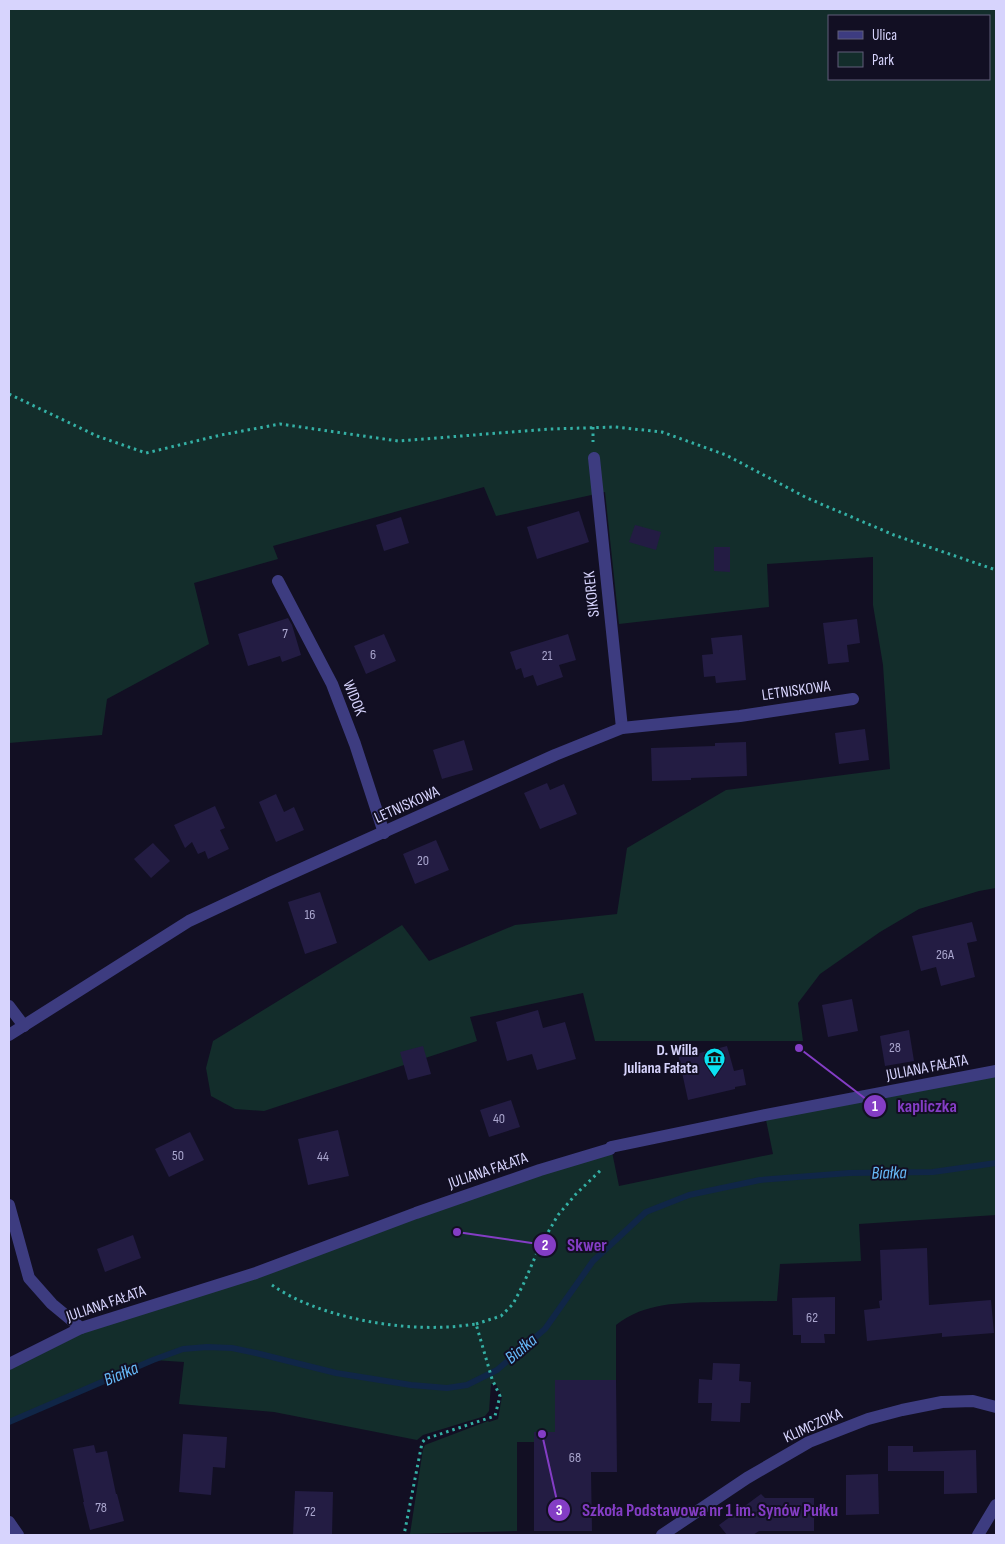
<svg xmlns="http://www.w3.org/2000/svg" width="1005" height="1544" font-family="'Sofia Sans Condensed',sans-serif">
	<rect width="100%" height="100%" fill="#120f23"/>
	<!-- green -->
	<g fill="#132d2b" fill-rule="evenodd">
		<path d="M9,9H996V888L979,891L919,909L880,932L820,974L798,1003L803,1041H595L583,993L470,1017L477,1041L264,1111L235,1109L211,1096L206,1068L213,1041L402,925L429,961L515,925L617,914L627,848L726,790L890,769L883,665L873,605V557L767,564L769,607L619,624L605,492L496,516L484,487L273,546L278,559L194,583L209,644L107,699L102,735L9,743ZM829,16H989V79H829Z"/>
		<path d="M996,1071V1215L859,1224L861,1261L780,1264L777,1301C756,1301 736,1302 715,1302C680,1303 645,1302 616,1325V1380H555V1432H534V1442H517V1531L410,1534L423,1449L425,1445L488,1421L489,1422L498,1419L502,1396L496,1384H491L489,1411L485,1416L423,1435L417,1440L274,1412L179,1404L184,1362L153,1360L9,1421V1364L81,1328L611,1147L619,1186L773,1154L765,1115Z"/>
	</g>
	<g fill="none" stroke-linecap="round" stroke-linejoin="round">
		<!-- stream -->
		<path stroke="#102647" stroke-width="6" d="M9,1422L153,1360L183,1349L207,1347L232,1348L256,1353L336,1373L411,1385L447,1388L467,1385L497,1370L545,1329L593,1261L646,1212L689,1195L760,1180L849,1173L933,1172L996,1163"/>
	</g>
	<!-- building -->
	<g fill="#231c43">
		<path d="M579,511L589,542L537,559L527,527Z"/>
		<path d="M401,517L409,543L384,551L376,525Z"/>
		<path d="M635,525L661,532L656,550L629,542Z"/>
		<path d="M714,547H730V572L714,571Z"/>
		<path d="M288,618L292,625L301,655L282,662L280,656L248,666L238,634Z"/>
		<path d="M857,619L860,643L847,645L849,662L828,664L823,623Z"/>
		<path d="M384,634L396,661L366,674L354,646Z"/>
		<path d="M568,634L576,660L559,665L563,677L537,686L533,675L524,678L521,668L516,670L510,652Z"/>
		<path d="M742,635L746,680L716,683L715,676L704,677L702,655L713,654L711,638Z"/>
		<path d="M865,729L869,760L839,764L835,733Z"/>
		<path d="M464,740L473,770L442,779L433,750Z"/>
		<path d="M746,742L747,776L691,778V780L652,781L651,748L715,746V743Z"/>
		<path d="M547,783L550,790L564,784L577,814L540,829L524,793Z"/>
		<path d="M276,794L284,812L294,807L304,830L276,842L259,802Z"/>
		<path d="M215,806L225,828L220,830L229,849L208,859L205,851L198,854L192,842L185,848L174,825Z"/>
		<path d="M436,840L449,870L415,884L403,854Z"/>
		<path d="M153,843L170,861L151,878L134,859Z"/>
		<path d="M320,892L337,943L305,954L288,902Z"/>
		<path d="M972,922L977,941L967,943L975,977L941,986L936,967L921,971L912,936Z"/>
		<path d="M852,999L858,1031L828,1037L822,1005Z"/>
		<path d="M538,1010L543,1028L565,1022L576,1059L537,1070L532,1054L507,1061L496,1022Z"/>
		<path d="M909,1030L914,1061L885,1066L880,1036Z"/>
		<path d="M423,1046L431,1074L408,1080L400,1052Z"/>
		<path d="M727,1046L734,1071L743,1069L746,1085L735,1087V1089L688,1100L678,1054L695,1051L696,1054Z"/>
		<path d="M511,1100L520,1127L489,1137L480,1110Z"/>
		<path d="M338,1130L349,1176L308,1185L298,1139Z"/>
		<path d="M190,1132L204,1160L169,1177L155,1149Z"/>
		<path d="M133,1235L141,1258L105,1272L97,1249Z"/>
		<path d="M927,1248L929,1305L991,1300L994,1333L942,1337V1333L867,1341L864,1310L880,1308L879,1301L882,1300L880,1250Z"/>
		<path d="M835,1297V1334H824L825,1343H801V1335H793L792,1298Z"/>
		<path d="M713,1363L740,1364L739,1381L751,1382L750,1403H741L740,1422L711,1421L712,1403H698L699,1379L712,1380Z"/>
		<path d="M555,1380H616L617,1472H591L592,1531H534V1432H555Z"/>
		<path d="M183,1434L227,1437L225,1468L213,1467L211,1495L179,1492Z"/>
		<path d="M94,1445L96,1453L107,1451L116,1494H117L124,1521L90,1530L83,1502H84L73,1449Z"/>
		<path d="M888,1446H913V1452L976,1450L977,1493L944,1494V1471H888Z"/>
		<path d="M878,1474L879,1514L846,1515V1475Z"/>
		<path d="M295,1491L333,1492L332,1535H293Z"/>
		<path d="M761,1494L765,1498H814V1531H759L753,1535H727L719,1525Z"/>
	</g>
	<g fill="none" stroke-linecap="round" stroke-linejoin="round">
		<!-- path -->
		<g stroke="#34b0a5" stroke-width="3" stroke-dasharray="2.5 4" stroke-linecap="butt">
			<path d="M9,394L97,436L146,453L221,435L280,424L398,441L550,429L615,427L662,432L726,455L807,498L894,535L996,570"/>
			<path d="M593,427V442"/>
			<path d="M272,1285C316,1316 393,1330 446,1327C456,1327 466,1325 476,1324L492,1379L500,1396L495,1416L425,1439L422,1443L404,1535"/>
			<path d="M476,1324L501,1316L513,1304L523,1285L539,1248L558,1215L576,1194L602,1169"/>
		</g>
		<!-- minor -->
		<g stroke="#3d3c80" stroke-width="12">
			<path d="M594,458L622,728"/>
			<path d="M278,581L332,684L355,744L384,833"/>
			<path d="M9,1006L24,1026"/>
			<path d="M9,1035L189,921L270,883L555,755L622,728L740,716L853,699"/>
			<path d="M9,1205L29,1278L52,1304L81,1328"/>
			<path d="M9,1364L81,1328L256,1273L416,1213L540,1170L610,1149L611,1147L765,1115L996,1071"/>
			<path d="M9,1522L18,1535"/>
			<path d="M662,1535L747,1478L809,1442L868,1419L902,1410L942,1402L973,1401L996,1407"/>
			<path d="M978,1535L996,1505"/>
		</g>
	</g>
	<!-- icons -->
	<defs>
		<symbol id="museum-pin" viewBox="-11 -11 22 30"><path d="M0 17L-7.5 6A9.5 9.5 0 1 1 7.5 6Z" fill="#0be1f2" stroke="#120f23"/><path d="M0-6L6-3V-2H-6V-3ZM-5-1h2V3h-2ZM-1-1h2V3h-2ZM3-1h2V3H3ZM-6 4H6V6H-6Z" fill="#111"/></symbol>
	</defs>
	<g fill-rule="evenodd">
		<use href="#museum-pin" x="702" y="1046" width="25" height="34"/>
	</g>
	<g text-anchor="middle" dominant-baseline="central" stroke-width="4" stroke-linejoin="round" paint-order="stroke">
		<!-- number labels -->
		<g font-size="14" fill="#aaa6ce">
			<text x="285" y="633">7</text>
			<text x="373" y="654">6</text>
			<text x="547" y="655">21</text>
			<text x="423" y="860">20</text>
			<text x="310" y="914">16</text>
			<text x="945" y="954">26A</text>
			<text x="895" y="1047">28</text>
			<text x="499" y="1118">40</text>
			<text x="178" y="1155">50</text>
			<text x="323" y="1156">44</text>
			<text x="812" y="1317">62</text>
			<text x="575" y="1457">68</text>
			<text x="101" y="1507">78</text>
			<text x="310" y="1511">72</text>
		</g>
		<!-- street labels -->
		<g font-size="16" fill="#d7d4fd" stroke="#120f23">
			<text transform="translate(592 594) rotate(-96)">SIKOREK</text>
			<text transform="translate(796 691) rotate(-8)">LETNISKOWA</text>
			<text transform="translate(354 698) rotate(68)">WIDOK</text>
			<text transform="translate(407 805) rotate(-24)">LETNISKOWA</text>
			<text transform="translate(927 1068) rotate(-11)">JULIANA FAŁATA</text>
			<text transform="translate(488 1171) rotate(-19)">JULIANA FAŁATA</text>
			<text transform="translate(106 1304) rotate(-19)">JULIANA FAŁATA</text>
			<text transform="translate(813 1426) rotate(-24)">KLIMCZOKA</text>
		</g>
		<!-- poi labels -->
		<g font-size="16" font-weight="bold" fill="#d7d4fd" stroke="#120f23" text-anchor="end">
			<text x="698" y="1050">D. Willa<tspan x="698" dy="18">Juliana Fałata</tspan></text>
		</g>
		<!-- water labels -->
		<g font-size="18" font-style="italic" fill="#66b9f8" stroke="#120f23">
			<text transform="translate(889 1173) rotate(-1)">Białka</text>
			<text transform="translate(521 1349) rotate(-40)">Białka</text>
			<text transform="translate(121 1374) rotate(-23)">Białka</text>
		</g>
	</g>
	<!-- callouts -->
	<path fill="none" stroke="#843dc5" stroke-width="2" d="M799 1048L875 1106M457 1232L545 1245M542 1434L559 1510"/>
	<g fill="#843dc5" stroke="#120f23" stroke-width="2">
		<circle cx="799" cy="1048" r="5"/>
		<circle cx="457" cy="1232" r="5"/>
		<circle cx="542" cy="1434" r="5"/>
		<circle cx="875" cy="1106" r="12"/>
		<circle cx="545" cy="1245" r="12"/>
		<circle cx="559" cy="1510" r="12"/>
	</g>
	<g font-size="15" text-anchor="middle" font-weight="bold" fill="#fff">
		<text x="875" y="1111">1</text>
		<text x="545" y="1250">2</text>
		<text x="559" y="1515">3</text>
	</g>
	<g font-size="18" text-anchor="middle" font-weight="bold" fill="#843dc5" stroke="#120f23" stroke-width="4" stroke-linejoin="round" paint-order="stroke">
		<text x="927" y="1112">kapliczka</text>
		<text x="587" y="1251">Skwer</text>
		<text x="710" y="1516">Szkoła Podstawowa nr 1 im. Synów Pułku</text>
	</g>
	<!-- border -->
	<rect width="1005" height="1544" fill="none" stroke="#d7d4fd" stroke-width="20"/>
	<!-- legend -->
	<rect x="828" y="15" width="162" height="65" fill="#120f23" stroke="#615e7a"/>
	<rect x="838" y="31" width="25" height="8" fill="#3d3c80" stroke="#615e7a"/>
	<text x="872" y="40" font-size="15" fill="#d7d4fd">Ulica</text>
	<rect x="838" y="52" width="25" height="15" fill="#132d2b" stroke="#615e7a"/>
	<text x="872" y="65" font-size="15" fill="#d7d4fd">Park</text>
</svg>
